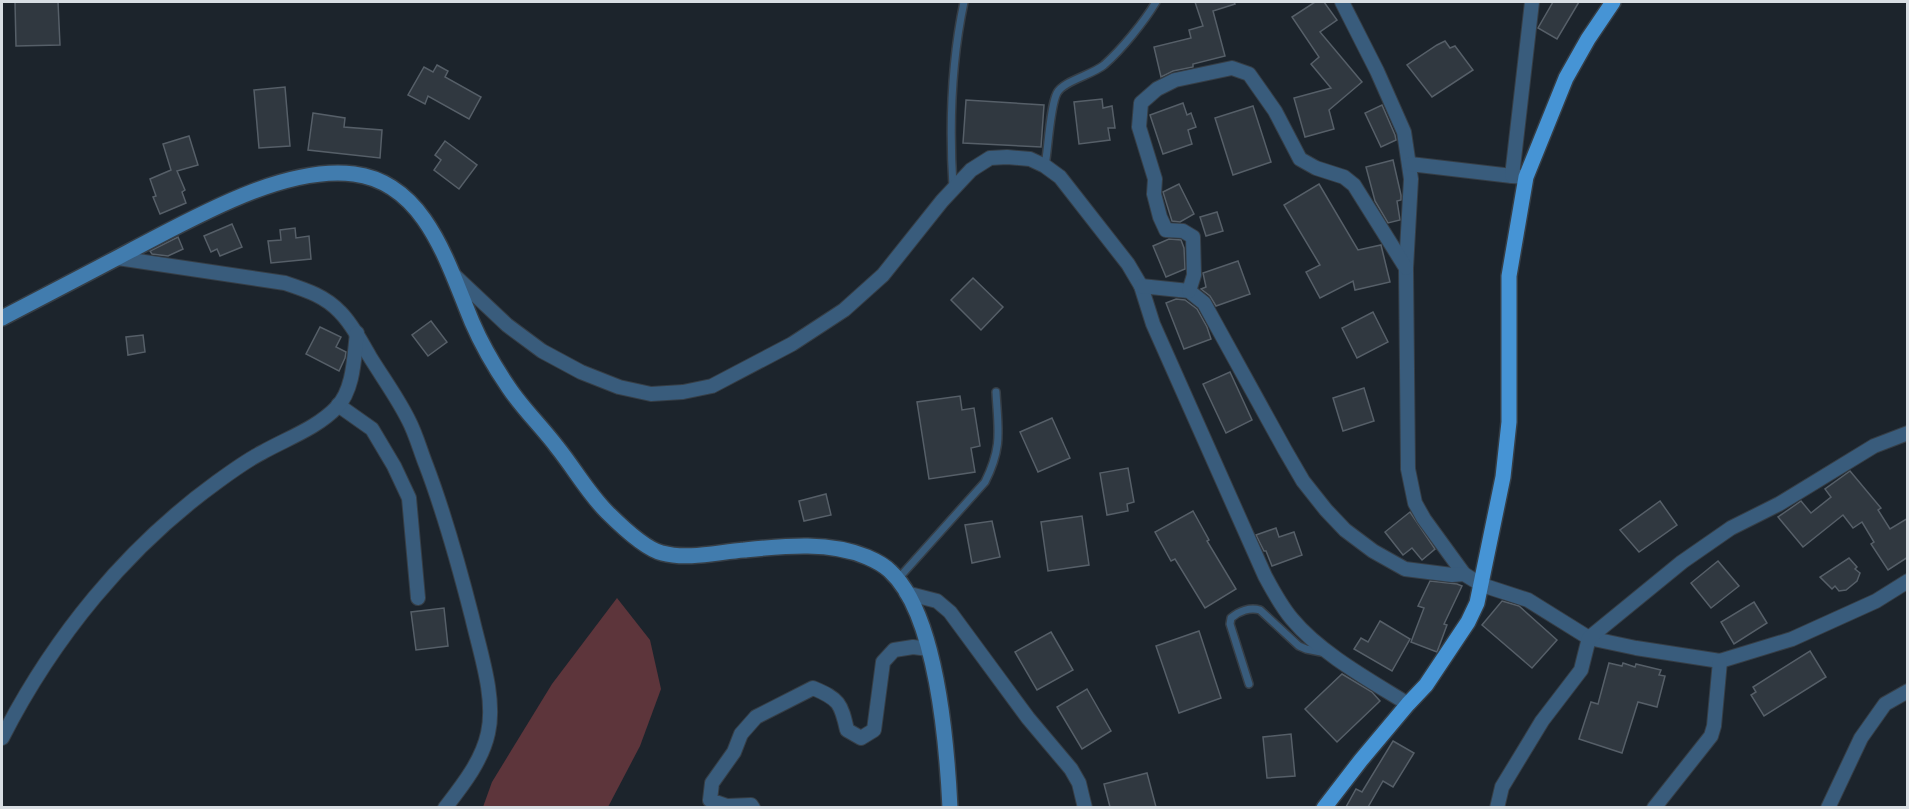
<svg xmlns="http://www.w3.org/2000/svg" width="1909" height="809" font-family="Arial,sans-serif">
	<rect width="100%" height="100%" fill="#1c242c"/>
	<!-- green -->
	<path fill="#5d353b" d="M617,598L650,640L661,689L640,746L608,807H483L492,782L552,684Z"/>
	<!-- building -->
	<g fill="#303840" stroke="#565f68" stroke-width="1.5">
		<path d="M15,2H58L60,45L16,46Z"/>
		<path d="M1195,2H1234L1235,4L1213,11L1225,56L1193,64V67L1173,71L1161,77L1154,47L1191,38L1189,30L1203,26Z"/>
		<path d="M1315,2H1324L1337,20L1320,32L1362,82L1329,110L1334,129L1305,137L1294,98L1331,88L1311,64L1319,57L1292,17Z"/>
		<path d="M1553,2H1579L1557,39L1538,28Z"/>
		<path d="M1445,41L1450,48L1455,46L1473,70L1432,97L1407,65L1437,45Z"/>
		<path d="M437,65L448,71L445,77L481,97L469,119L428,96L425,104L408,95L424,67L433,72Z"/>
		<path d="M285,87L290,146L259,148L254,90Z"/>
		<path d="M1102,99L1103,108L1112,106L1115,128H1108L1110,140L1079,144L1074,102Z"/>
		<path d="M966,100L1044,105L1041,147L963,143Z"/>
		<path d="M1183,103L1187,115L1191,113L1196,127L1188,130L1192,144L1163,154L1150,115Z"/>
		<path d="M1382,105L1395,135L1396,140L1381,147L1365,113Z"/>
		<path d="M1253,106L1271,162L1233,175L1215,118Z"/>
		<path d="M313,113L345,118L344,127L382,130L380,158L308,150Z"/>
		<path d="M189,136L198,165L177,171L185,190L182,192L186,203L160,214L153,197L156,196L150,179L171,170L163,144Z"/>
		<path d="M445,141L477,165L459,189L434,170L441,160L435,155Z"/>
		<path d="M1393,160L1401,195V200L1397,201L1400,220L1388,223L1375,201L1366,167Z"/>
		<path d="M1179,184L1194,214L1180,222L1172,221L1163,192Z"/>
		<path d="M1319,184L1358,250L1381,245L1390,282L1355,290L1353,281L1320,298L1306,272L1320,265L1284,205Z"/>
		<path d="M1217,212L1223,231L1206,236L1200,217Z"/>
		<path d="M232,224L242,247L220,256L217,249L211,252L204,236Z"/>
		<path d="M295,228L296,238L309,236L311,259L271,263L268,241L281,240L280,230Z"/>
		<path d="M178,237L183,249L168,256L152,254L150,251Z"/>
		<path d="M1169,239L1181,240L1184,248L1185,269L1166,277L1153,246Z"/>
		<path d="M1238,261L1250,294L1216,306L1210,296L1201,289L1206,287L1203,273Z"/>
		<path d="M973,278L1003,307L981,330L951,300Z"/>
		<path d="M1176,299L1185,300L1197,309L1207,327L1211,339L1184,349L1166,303Z"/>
		<path d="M1373,312L1388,342L1357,358L1342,328Z"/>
		<path d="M431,321L447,342L428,356L412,335Z"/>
		<path d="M320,327L341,337L336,347L346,352L345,358L339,371L306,354Z"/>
		<path d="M143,335L145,352L128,355L126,337Z"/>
		<path d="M1230,372L1252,420L1226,433L1203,384Z"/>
		<path d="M1364,388L1374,421L1343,431L1333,398Z"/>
		<path d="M960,396L962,410L974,408L980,446L971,448L975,472L929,479L917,402Z"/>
		<path d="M1052,418L1070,458L1038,472L1020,432Z"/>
		<path d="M1128,468L1134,502L1127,504L1128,511L1107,515L1100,473Z"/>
		<path d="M1850,471L1881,508L1878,510L1890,529L1908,518V557L1888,570L1871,544L1874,542L1862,522L1853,528L1843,515L1803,547L1778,517L1801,501L1811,513L1831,497L1825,489Z"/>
		<path d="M826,494L831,515L804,521L799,501Z"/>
		<path d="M1660,501L1677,525L1639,552L1620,530Z"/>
		<path d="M1193,511L1209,540L1207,541L1236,589L1205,608L1175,559L1171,561L1155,532Z"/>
		<path d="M1410,512L1435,549L1422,560L1412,548L1403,555L1385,532Z"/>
		<path d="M1082,516L1089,565L1048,571L1041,522Z"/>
		<path d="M992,521L1000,557L972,563L965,525Z"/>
		<path d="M1276,528L1279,537L1294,532L1302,555L1272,566L1266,551H1264L1256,535Z"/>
		<path d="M1849,558L1857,567L1855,569L1860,573L1857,581L1846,590L1839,591L1835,586L1832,589L1820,577Z"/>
		<path d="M1718,561L1739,586L1711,608L1691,583Z"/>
		<path d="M1430,581L1457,584L1462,586L1444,624L1447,625L1437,652L1411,642L1424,608L1418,606Z"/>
		<path d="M1502,601L1519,606L1557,640L1532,668L1482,625Z"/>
		<path d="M1754,602L1767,623L1734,644L1721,622Z"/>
		<path d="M444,608L448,646L416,650L411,612Z"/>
		<path d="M1380,621L1410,639L1392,671L1354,649L1361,638L1368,642Z"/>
		<path d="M1199,631L1221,698L1179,713L1156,646Z"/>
		<path d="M1051,632L1073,670L1037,690L1015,652Z"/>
		<path d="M1810,651L1826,677L1764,716L1751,695L1756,692L1753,687Z"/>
		<path d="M1609,663L1622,666L1623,663L1635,667L1636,664L1661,670L1659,675L1665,676L1657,707L1638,702L1622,753L1579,739L1591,702L1598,704Z"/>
		<path d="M1342,674L1372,692L1380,701L1337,742L1305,709Z"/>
		<path d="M1087,689L1111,731L1082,749L1057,707Z"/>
		<path d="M1291,734L1295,776L1267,778L1263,737Z"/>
		<path d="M1393,741L1414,753L1393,787L1383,781L1368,807H1346L1356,789L1362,792Z"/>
		<path d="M1147,773L1156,807H1110L1104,784Z"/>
	</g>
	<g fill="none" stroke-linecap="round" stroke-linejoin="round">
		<defs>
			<g id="service">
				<path d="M1045,166C1048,150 1050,106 1057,93C1063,81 1092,75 1104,65C1122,49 1144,22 1156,2"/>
				<path d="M953,187C949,124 951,63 964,2"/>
				<path d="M897,580L985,482C1003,446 998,430 996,392"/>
				<path d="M1249,684L1230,624L1231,618C1239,611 1250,607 1260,610L1299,646L1306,649L1321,652"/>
			</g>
			<g id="minor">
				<path d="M1342,2L1377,71L1404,132L1411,179L1406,268L1408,469L1415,503L1424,519L1464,574"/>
				<path d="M1410,164L1512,176"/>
				<path d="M1526,177L1512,176L1532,2"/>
				<path d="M118,258L285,283C306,290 325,296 340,312C353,325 361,342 370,357C383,378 397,397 408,419C416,434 420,450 426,465C445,515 459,566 472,617C480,652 496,698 488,733C482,761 462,786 445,808"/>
				<path d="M454,275L507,325L542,351L581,372L619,387L651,394L683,392L712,386L792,344L844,310L883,275L942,201L971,170L990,158L1007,157L1030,159L1045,166L1060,177L1128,264L1141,286L1153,324L1265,576C1273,591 1281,606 1292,619C1320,653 1371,681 1408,704"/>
				<path d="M1141,286L1189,291L1204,303L1285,450L1303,481L1326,510L1345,530L1373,551L1405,569L1452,575L1464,574L1482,585L1528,600L1589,638L1636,648L1720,661L1792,639L1876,601L1908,581"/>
				<path d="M1189,291L1194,275L1193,237L1183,231L1166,230L1160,217L1154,194L1155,179L1139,127L1141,103L1157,89L1175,80L1232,68L1249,74L1275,111L1300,159L1316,168L1344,177L1354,185L1406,268"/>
				<path d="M338,405L372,429L394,466L409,498L418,598"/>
				<path d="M906,593L937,601L950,612L1028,718L1071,769L1079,783L1085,808"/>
				<path d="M2,738C53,638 126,548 217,482C232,471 247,460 263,452C288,438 317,428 337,407C354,389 354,357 357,333"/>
				<path d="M753,808L751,805L727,806L710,800L712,783L734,752L741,734L756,717L813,688C839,699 841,703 847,730L861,738L874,730L883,662L894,650L913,647L929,649"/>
				<path d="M1497,808L1502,787L1542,721L1581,670L1589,638L1682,562L1731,528L1779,504L1874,446L1908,433"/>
				<path d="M1654,808L1711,736L1714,726L1720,661"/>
				<path d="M1828,808L1861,738L1885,704L1908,691"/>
			</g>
			<path id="secondary" d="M2,318C44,296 87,274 130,251C192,219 283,165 354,174C426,183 448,265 472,322C481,343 496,369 509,388C523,409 542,427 557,447C574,468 588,493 607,512C620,525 645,549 662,553C688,560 718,552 744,550C784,546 829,541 867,557C874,560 885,566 890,571C937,614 947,746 950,808"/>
			<path id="primary" d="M1324,808L1361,760L1408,704L1426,685L1468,622L1477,603L1503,477L1509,422V276L1526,177L1566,78L1588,39L1613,2"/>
		</defs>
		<!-- service casing -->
		<use href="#service" stroke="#363e46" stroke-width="10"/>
		<!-- minor casing -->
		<use href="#minor" stroke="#363e46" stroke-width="16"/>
		<!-- secondary casing -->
		<use href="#secondary" stroke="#363e46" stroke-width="18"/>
		<!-- primary casing -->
		<use href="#primary" stroke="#363e46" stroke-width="18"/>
		<!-- service -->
		<use href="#service" stroke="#395c7c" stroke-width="7"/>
		<!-- minor -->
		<use href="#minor" stroke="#395c7c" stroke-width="14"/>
		<!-- secondary -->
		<use href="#secondary" stroke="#417cae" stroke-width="15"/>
		<!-- primary -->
		<use href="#primary" stroke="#4694d5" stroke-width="15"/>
	</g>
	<!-- border -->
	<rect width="1909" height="809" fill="none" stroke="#d8dee3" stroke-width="6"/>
</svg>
